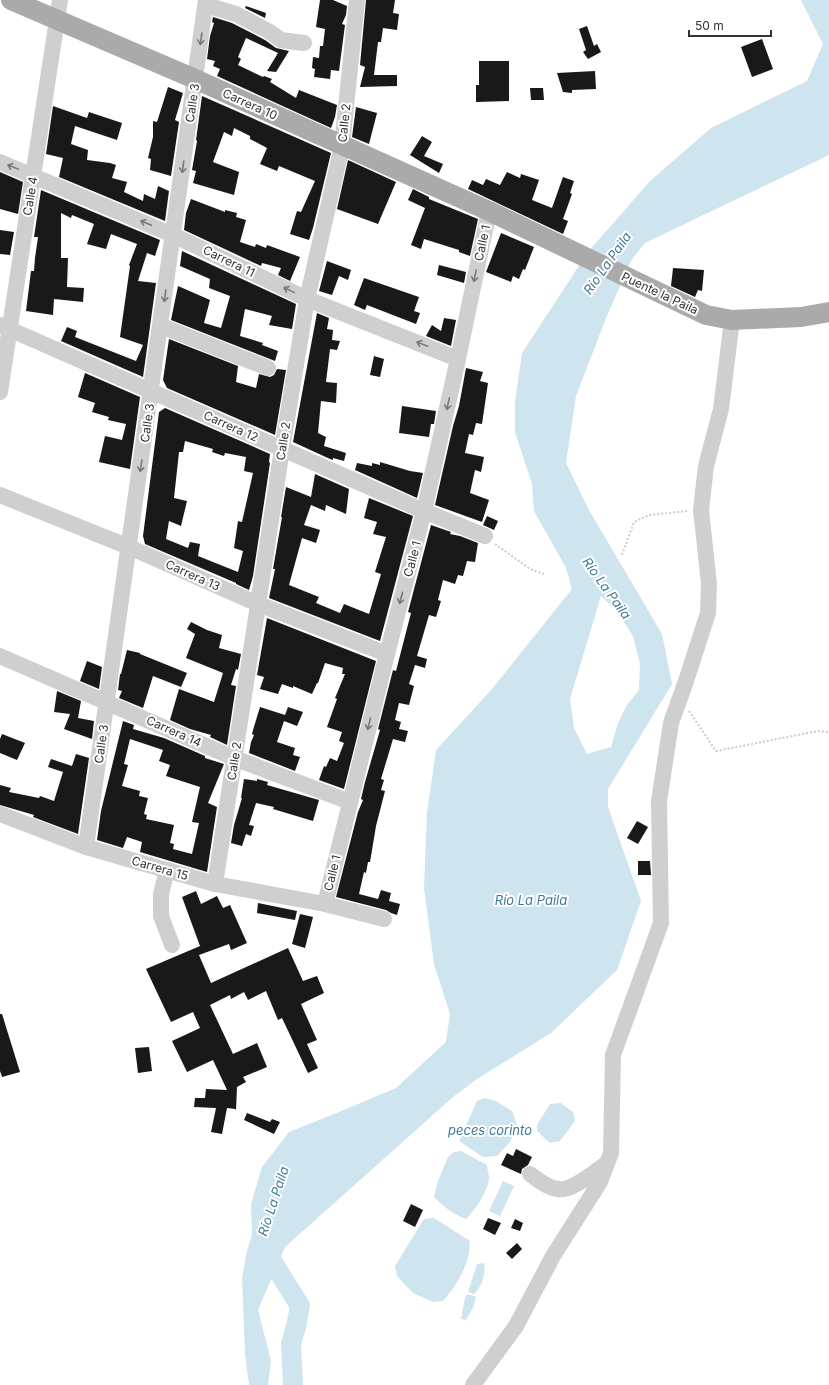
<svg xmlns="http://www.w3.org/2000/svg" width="829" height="1385" font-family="Inter,sans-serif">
	<rect width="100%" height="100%" fill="#fff"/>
	<!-- water -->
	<g fill="#cee4ee" fill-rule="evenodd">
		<path d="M801,0H829V155L645,243L632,259L606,318L576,396L566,463L589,510L662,634L672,684L608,789V807L641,901L617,970L551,1033L477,1079L453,1097L285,1247L258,1310L271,1361L268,1385H249L245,1354L242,1278L247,1251L252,1235L251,1204L262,1167L289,1132L339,1112L396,1088L446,1042L450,1014L434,964L424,888L427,813L436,750L492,689L572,589L566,568L534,511L532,484L515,432V402L522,353L588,252L650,181L711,128L807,81L823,44ZM601,596L616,610L633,636L640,664L639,690L627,705L618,723L611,747L587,754L574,728L570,699Z"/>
		<path d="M485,1098L496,1101L512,1111L517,1125L510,1142L497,1156L483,1157L459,1141L477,1101Z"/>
		<path d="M561,1103L573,1112L575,1121L560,1141L550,1143L537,1131V1125L550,1104Z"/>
		<path d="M461,1151L487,1165C487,1169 489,1173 489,1177C489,1190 475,1210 466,1219C453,1214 444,1207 434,1197L438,1181L448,1157L454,1152Z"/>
		<path d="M503,1181L514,1186L500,1216L489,1211Z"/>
		<path d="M434,1218L470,1241C469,1246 470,1252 468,1257C464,1273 453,1290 443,1301L433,1302L413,1293L397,1276L395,1266L424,1219Z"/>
		<path d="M484,1263C486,1273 482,1287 474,1294L468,1292L477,1264Z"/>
		<path d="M467,1295H471L476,1297L473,1308L466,1320L461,1319L465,1298Z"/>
	</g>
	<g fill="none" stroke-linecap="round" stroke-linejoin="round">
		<!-- river -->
		<path stroke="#cee4ee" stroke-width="20" d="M262,1245L300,1306L296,1327L291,1343L293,1385"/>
	</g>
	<!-- building -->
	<g fill="#191919" fill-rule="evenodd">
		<path d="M320,0H333L347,6L346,15L342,24L345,25L339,71L331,70L330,79L314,77L315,69L312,68L313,57L319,58L320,46H323L325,29L316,27Z"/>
		<path d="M366,0H395L393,13L399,14L397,30L383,28L381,42H378L374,75H397V86L360,87L365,67L360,65Z"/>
		<path d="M246,6L266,13L265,18L245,8Z"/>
		<path d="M213,17L232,23L265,40L276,48L289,51L276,72L267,71L278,53L246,38L238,57L241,59L238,65L263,77L264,76L272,79L270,82L296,98L299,90L337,105L335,117L331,128L217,76L220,69L213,66L215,61L207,59L210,36L214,23L212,22Z"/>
		<path d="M587,26L594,46L597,44L601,52L588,59L583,52L586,50L579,29Z"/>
		<path d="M762,39L773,69L752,77L741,47Z"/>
		<path d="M479,61H509V101L476,102V85H479Z"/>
		<path d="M595,71L596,89L572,90V93L563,92L557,73Z"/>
		<path d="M168,87L183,93L175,120L179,122L171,176L150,170L151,159L148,158L153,137V121L157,122Z"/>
		<path d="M530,88H543L544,100H531Z"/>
		<path d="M202,96L331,153L313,228L309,240L290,234L297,211L301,212L315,181L279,166L277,171L260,164L267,148L250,139V136L234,128L232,136L224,132L213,162L239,172L234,195L193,183L196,171L192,170L197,141L196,140Z"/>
		<path d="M53,106L87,118L89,112L122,123L117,140L75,126L71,144L88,150L87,160L110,163L116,165L112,178L127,182L124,192L143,201L144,194L155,199L158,186L169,191L165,221L59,177L63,158L46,154Z"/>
		<path d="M356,107L377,113L369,144L352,137Z"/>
		<path d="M422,136L432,142L424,156L443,164L439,173L410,155Z"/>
		<path d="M348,160L396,182L378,224L337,209Z"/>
		<path d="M0,172L23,182L18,214L0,209Z"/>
		<path d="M507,172L520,178L521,174L539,180L532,200L552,208L563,177L574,181L570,193L572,194L563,219L568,221L563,234L468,189L472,180L483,185L486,179L500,185Z"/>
		<path d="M413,189L429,197V199L478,219L470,256L459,252V250L424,239L421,249L411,245L425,208L408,200Z"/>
		<path d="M41,190L160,240L155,256L147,253L138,281L156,283L143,377L61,341L67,327L77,331L75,337L136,361L143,345L120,337L130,266L129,265L137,244L111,234L106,249L87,244L94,224L72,215L71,218L61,213V258H68L67,287L84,288L83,302L54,299L53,315L26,311L31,271H34L35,258L38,237H34Z"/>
		<path d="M191,199L225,212V210L237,213L236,217L246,220L240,242L255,247L256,244L266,248L267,245L300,257L290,281L278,275L281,268L262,263L261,266L184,230L186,213Z"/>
		<path d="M0,230L14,232L10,255L0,254Z"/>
		<path d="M501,233L534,247L525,270L523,269L519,279L513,276L511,282L486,272Z"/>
		<path d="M182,251L296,304L292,329L269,325L272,316L245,309L240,336L263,343L262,345L278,351L275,361L171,320L178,286L210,300L204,323L221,328L230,296L209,288L210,279L180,266Z"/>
		<path d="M327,261L351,270L348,280L339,276L332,295L319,291Z"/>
		<path d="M439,265L466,272L464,283L437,275Z"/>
		<path d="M673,268L704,270L702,291L698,290L695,297L671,286Z"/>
		<path d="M364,278L419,297L414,311L420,313L416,324L367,305L365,310L354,305Z"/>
		<path d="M317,313L329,318L327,329L333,330L332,340L340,341L337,350L330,349L326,382L337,383L336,403L321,401L318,433L326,437L324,446L346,453L344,461L333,458V460L330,459L293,442Z"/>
		<path d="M444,318L456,320L451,346L426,336L432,325L441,331Z"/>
		<path d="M169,339L238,366L236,382L256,388L259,374L270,377L274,375L277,369L286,370L275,435L167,388L163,380Z"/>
		<path d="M374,356L384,359L380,377L370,375Z"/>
		<path d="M466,368L483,372L480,381L488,383L482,424L476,423L473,435L469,434L465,453L484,457L481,472L475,470L470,493L489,500L482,522L435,505L453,426L459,406Z"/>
		<path d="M85,373L140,397L130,469L99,462L105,436L122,440L126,424L108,420L109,417L92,412L95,403L78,397Z"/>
		<path d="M402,406L436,411L434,424H431L429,437L399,433Z"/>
		<path d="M165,408L270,454L269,462L270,463L253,576L249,590L236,584V583L145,544L143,536L159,412ZM185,441L213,449L212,452L224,456L225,453L246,457L244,471L253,473L242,522L238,521L234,548L243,551L238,572L198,556L200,544L190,542L188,548L166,539L169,521L181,526L187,501L174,498L179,452H183Z"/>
		<path d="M380,462L410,471L423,473L417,498L355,470L357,463L372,466V463L380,465Z"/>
		<path d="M315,474L349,489L346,514L326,505L325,511L311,505L304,525L320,530L316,543L302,538L289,585L319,597L316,603L340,613L344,604L369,614L381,574L375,572L386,537L373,534L377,522L364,518L369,498L413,516L380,641L269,598L275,569H273L282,517H281L286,487L311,497Z"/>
		<path d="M487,516L498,521L494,530L483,525Z"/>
		<path d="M431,525L451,532L450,534L460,536L478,543L475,562L467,561L463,576L458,575L455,584L443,580L438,600L441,601L436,617L429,615L417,656L427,659L425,668L415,665L409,684L414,686L409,705L399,703L395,720L401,722L399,729L408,731L405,742L393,739L381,779L384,780L381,790L385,791L376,826L370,862H368L366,873L364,872L359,894L378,899L381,890L391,893L389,901L400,904L397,915L391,913L386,910L336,897L358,812L363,800L361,799L365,782L380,730L378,729L393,670L396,671L411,613L408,612Z"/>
		<path d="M267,618L376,661L344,789L319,780L324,766L326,767L330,758L337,761L344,743L339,741L342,732L327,727L337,699L335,698L345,674H342L343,668L325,663L318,683H317L312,694L293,686V688L282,684L278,694L260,689L264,677L257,675Z"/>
		<path d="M191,622L207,630L222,635L219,648L241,654L238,670L236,669L231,685L236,686L227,745L210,737L211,735L190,729L170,720L179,689L214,702L223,673L186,658L195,634L187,629Z"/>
		<path d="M127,650L140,653V654L187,673L181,687L153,676L143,708L119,698L122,691L118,690L120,674H121Z"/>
		<path d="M87,661L102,667L99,689L80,681Z"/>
		<path d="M57,691L81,701L78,718L94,721L92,739L64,729L70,714L54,712Z"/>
		<path d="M260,707L285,715L288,707L303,712L297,726L284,721L277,742L295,748L293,755L300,757L295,771L249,753L251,742L254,735L252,734L253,730Z"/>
		<path d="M123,721L134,725L133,729L164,738L205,756V758L224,764L208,803L217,807L207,872L140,852L142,842L127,837L123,848L97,840L101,811ZM130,739L163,750L159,761L170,765L166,776L200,787L192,822L199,823L192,854L173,849L174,844L170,843L174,825L146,819L147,815L144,814L148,798L139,796L140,791L122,786L128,765L124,764Z"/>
		<path d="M2,734L25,743L17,760L0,753V739Z"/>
		<path d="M76,754L89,758L78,834L33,817L34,815L0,805V785L11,788L9,792L39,798L40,796L54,801L63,772L48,767L51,759L72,766Z"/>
		<path d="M244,779L257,781V779L268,782L267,785L319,800L313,821L273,809L274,807L256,803L249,825L254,826L251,836L246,834L242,846L231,843L234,825L242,798H241Z"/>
		<path d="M637,821L648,827L638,844L627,838Z"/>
		<path d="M638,861H650L651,875H638Z"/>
		<path d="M196,891L201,904L217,896L223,908L230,905L247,943L231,950L229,944L199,955L211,983L288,948L303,981L317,976L324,993L301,1004L317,1040L307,1044L318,1068L308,1073L282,1018L278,1020L266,991L248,1000L244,992L231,999L230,995L210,1005L233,1054L257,1043L267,1067L243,1077L246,1082L237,1087L236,1110L235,1109L227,1108L222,1134L211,1132L216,1108L194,1107L195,1098H205L206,1089L227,1090L213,1060L187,1072L172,1041L200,1028L193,1012L171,1022L146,969L200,946L182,897Z"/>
		<path d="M258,903L297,911L295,920L257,913Z"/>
		<path d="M300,914L313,917L305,948L292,944Z"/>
		<path d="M0,1014H2L20,1072L2,1077L0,1071Z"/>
		<path d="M149,1047L152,1071L138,1073L135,1048Z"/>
		<path d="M247,1113L270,1122L272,1119L280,1122L274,1134L244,1120Z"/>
		<path d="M516,1149L532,1157L528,1165L522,1169L521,1174L501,1165L507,1153L513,1156Z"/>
		<path d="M411,1204L423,1210L415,1227L403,1221Z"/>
		<path d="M488,1218L501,1223L495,1235L483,1229Z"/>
		<path d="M515,1219L523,1223L520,1231L511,1228Z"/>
		<path d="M517,1243L522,1249L512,1259L506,1253Z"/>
	</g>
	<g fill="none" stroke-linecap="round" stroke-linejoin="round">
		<!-- path -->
		<g stroke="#ccc" stroke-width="2" stroke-dasharray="2 2" stroke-linecap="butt">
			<path d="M495,544L530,569L544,574"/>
			<path d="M622,555L634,522L649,515L688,511"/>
			<path d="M689,711L716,751L818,731L829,732"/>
		</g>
		<!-- minor -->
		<g stroke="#cfcfcf" stroke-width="16">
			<path d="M206,5L236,14L270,32L281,40L304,43"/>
			<path d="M0,162L173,235L307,299L458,359"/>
			<path d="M0,325L424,511L485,536"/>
			<path d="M161,326L268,368"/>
			<path d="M0,392L60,0"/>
			<path d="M0,495L129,547L258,604L387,654"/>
			<path d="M0,656L234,758L350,802"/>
			<path d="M0,814L86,847L215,884L325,904L384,919"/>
			<path d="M86,847L206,0"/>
			<path d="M167,870L161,894V916L172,945"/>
			<path d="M215,884L282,449L307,299L342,146L357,0"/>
			<path d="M325,904L387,654L424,511L458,359L489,211"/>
			<path d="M530,1174C539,1181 552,1191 564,1189C577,1187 596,1171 607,1163"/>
			<path d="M473,1385L516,1326L553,1256L600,1182L611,1153L613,1055L661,923L659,801L671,723L686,681L708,613L709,584L701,510L706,466L721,409L732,320"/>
		</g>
		<!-- major -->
		<path stroke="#aaa" stroke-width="20" d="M11,0L195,79L489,211L706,315L732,320L801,317L829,312"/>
	</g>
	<!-- one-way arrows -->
	<defs><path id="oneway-shaft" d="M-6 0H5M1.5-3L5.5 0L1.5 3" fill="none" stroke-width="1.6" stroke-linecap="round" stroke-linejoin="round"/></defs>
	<g stroke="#797979">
		<use href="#oneway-shaft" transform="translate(201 39) rotate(98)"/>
		<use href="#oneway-shaft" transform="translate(13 167) rotate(-158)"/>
		<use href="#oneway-shaft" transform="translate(183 167) rotate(98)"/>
		<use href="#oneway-shaft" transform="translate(146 223) rotate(-157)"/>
		<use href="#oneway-shaft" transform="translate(475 276) rotate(102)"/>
		<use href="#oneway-shaft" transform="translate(289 290) rotate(-154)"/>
		<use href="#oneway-shaft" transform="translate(165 296) rotate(98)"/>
		<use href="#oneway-shaft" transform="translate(422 344) rotate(-158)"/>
		<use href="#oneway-shaft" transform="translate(448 404) rotate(103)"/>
		<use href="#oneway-shaft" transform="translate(141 466) rotate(98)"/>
		<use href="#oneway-shaft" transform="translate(401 598) rotate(105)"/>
		<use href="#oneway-shaft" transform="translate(369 724) rotate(104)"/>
	</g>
	<g text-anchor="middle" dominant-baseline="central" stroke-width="4" stroke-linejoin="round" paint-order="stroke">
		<!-- street labels -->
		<g font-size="12" fill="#323232" stroke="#fff">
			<text transform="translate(192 103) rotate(-82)">Calle 3</text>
			<text transform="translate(250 104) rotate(24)">Carrera 10</text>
			<text transform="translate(344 123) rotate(-84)">Calle 2</text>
			<text transform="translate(30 196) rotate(-81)">Calle 4</text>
			<text transform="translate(482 243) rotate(-78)">Calle 1</text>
			<text transform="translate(229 261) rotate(26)">Carrera 11</text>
			<text transform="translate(660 293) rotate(25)">Puente la Paila</text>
			<text transform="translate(147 423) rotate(-82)">Calle 3</text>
			<text transform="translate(231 426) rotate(24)">Carrera 12</text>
			<text transform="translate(283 441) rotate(-81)">Calle 2</text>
			<text transform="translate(412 559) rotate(-75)">Calle 1</text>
			<text transform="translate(193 575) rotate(24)">Carrera 13</text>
			<text transform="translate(174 731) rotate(24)">Carrera 14</text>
			<text transform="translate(101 744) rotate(-82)">Calle 3</text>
			<text transform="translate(234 761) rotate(-81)">Calle 2</text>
			<text transform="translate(160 868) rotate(16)">Carrera 15</text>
			<text transform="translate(332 873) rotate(-76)">Calle 1</text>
		</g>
		<!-- water labels -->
		<g font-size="13" font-style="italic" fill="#3f7a96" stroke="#fff">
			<text transform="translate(607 263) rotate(-55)">Río La Paila</text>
			<text transform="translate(607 588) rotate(54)">Río La Paila</text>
			<text x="531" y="900">Río La Paila</text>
			<text x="490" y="1130">peces corinto</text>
			<text transform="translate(273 1201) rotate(-72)">Río La Paila</text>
		</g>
	</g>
	<!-- scale -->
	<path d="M689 30v6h82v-6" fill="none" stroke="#323232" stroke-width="2"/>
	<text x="695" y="30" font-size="12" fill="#323232" stroke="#ffffff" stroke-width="3" paint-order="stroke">50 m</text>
</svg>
